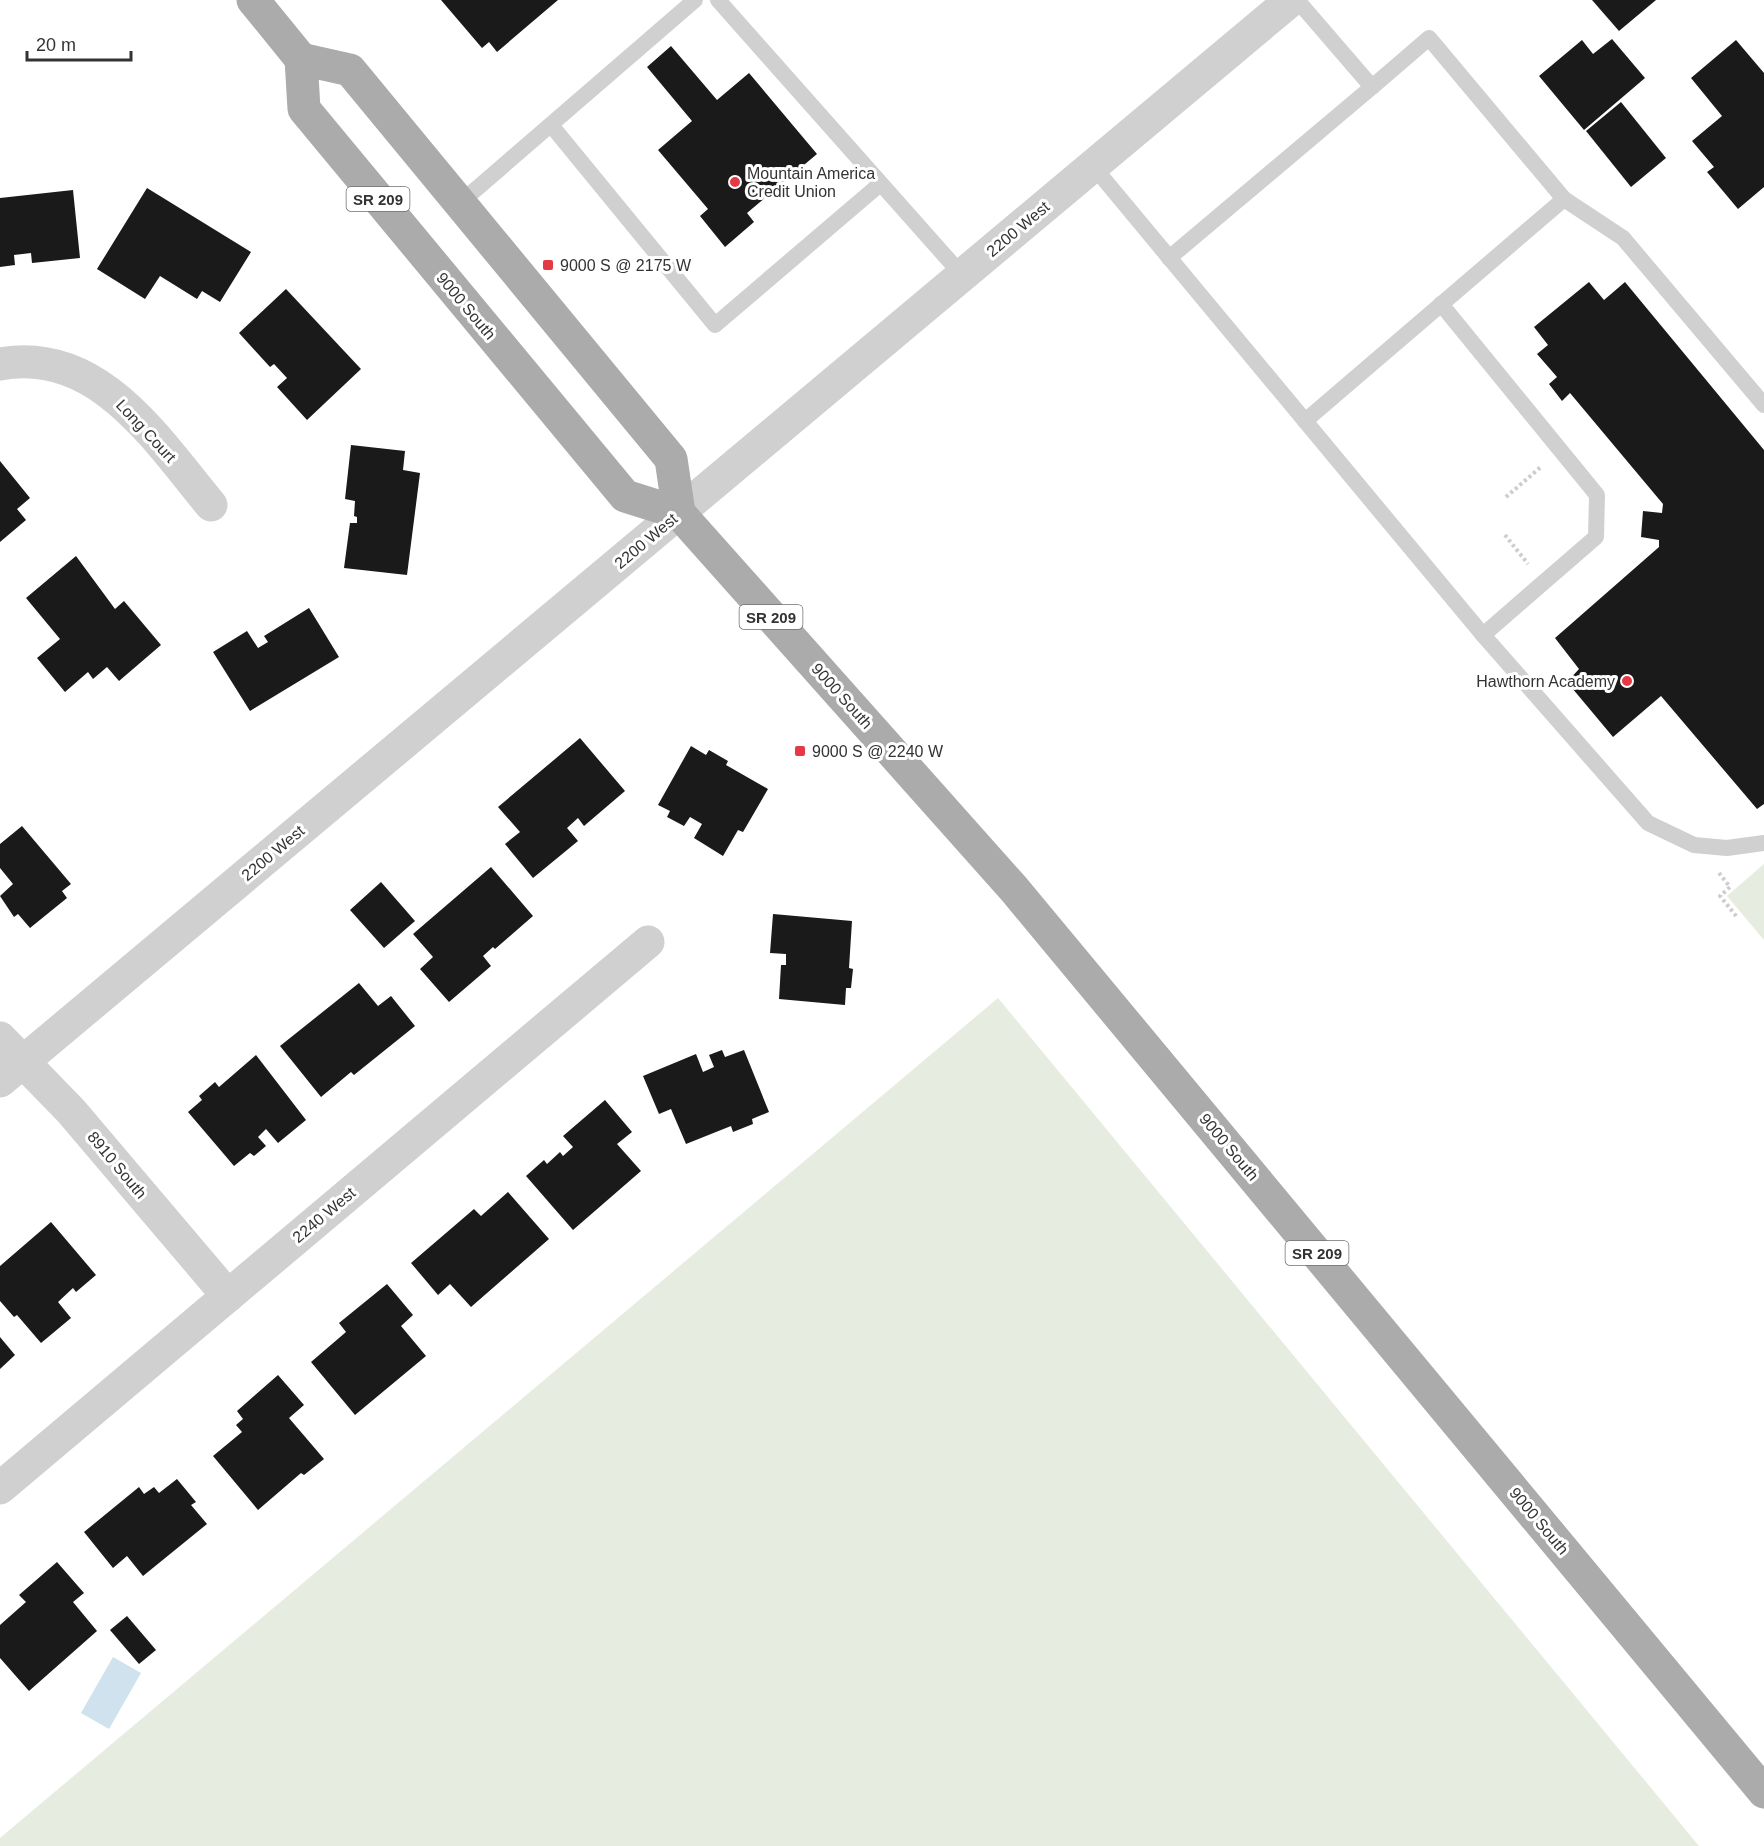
<svg xmlns="http://www.w3.org/2000/svg" width="1764" height="1846" font-family="Arial,sans-serif">
	<rect width="100%" height="100%" fill="#fff"/>
	<!-- green -->
	<g fill="#e6ecdf">
		<path d="M1764,864V940L1727,896Z"/>
		<path d="M998,998L1699,1846H0V1838Z"/>
	</g>
	<!-- water -->
	<path fill="#cfe2ee" d="M113,1657L141,1673L109,1729L81,1713Z"/>
	<!-- building -->
	<g fill="#1a1a1a">
		<path d="M441,0H558L497,52L489,42L482,48Z"/>
		<path d="M1592,0H1656L1619,31Z"/>
		<path d="M1612,39L1645,78L1584,130L1539,76L1582,40L1593,54Z"/>
		<path d="M1736,40L1764,73V187L1738,209L1707,172L1714,167L1692,141L1722,116L1691,78Z"/>
		<path d="M671,46L717,100L749,73L817,154L747,213L754,222L725,247L700,216L708,209L658,150L692,121L647,67Z"/>
		<path d="M1621,102L1666,158L1631,187L1586,131Z"/>
		<path d="M147,188L251,252L220,302L202,291L197,299L160,276L145,299L97,269Z"/>
		<path d="M73,190L80,258L32,263L31,253L14,255L15,265L0,267V198Z"/>
		<path d="M1589,282L1604,300L1625,282L1764,450V804L1757,809L1661,696L1613,737L1567,682L1579,669L1555,638L1659,547V540L1641,537L1643,511L1662,513L1663,504L1570,393L1562,401L1549,384L1557,377L1537,354L1548,345L1534,327Z"/>
		<path d="M286,289L361,369L307,420L277,387L287,378L274,364L270,367L239,333Z"/>
		<path d="M351,445L405,451L403,470L420,473L407,575L344,568L350,523H357V517L354,516L355,501L345,499Z"/>
		<path d="M0,461L30,498L17,509L26,520L0,542Z"/>
		<path d="M76,556L115,609L124,601L161,645L119,681L107,667L93,679L88,672L65,692L37,658L60,639L26,598Z"/>
		<path d="M309,608L339,657L250,711L213,652L247,631L258,648L268,642L264,636Z"/>
		<path d="M580,738L625,791L584,826L578,818L567,828L578,841L533,878L505,844L520,832L498,807Z"/>
		<path d="M691,746L706,755L709,750L728,761L726,765L768,789L743,832L738,830L723,856L694,838L702,824L690,817L684,826L667,817L670,811L658,805Z"/>
		<path d="M22,826L71,884L62,891L67,898L30,928L18,914L14,917L0,896L13,884L0,868V844Z"/>
		<path d="M491,867L533,916L495,949L493,947L483,956L491,966L449,1002L420,969L433,957L413,934Z"/>
		<path d="M381,882L415,921L384,948L350,910Z"/>
		<path d="M773,914L852,921L849,968L853,969L851,988H846L845,1005L779,999L781,965H786V954L770,953Z"/>
		<path d="M359,983L378,1006L391,996L415,1026L354,1075L351,1072L321,1097L280,1046Z"/>
		<path d="M722,1050L725,1057L744,1050L769,1112L752,1119L753,1124L733,1132L731,1126L686,1144L671,1109L659,1114L643,1076L696,1054L703,1072L714,1067L709,1055Z"/>
		<path d="M256,1055L306,1120L278,1143L266,1129L258,1137L266,1146L254,1156L250,1153L234,1166L188,1112L202,1100L199,1096L215,1082L219,1087Z"/>
		<path d="M605,1100L632,1132L617,1144L641,1171L573,1230L526,1176L544,1160L547,1164L560,1152L563,1156L573,1147L563,1136Z"/>
		<path d="M508,1192L549,1239L471,1307L450,1284L438,1295L411,1263L474,1209L481,1216Z"/>
		<path d="M51,1222L96,1275L76,1292L73,1288L58,1302L71,1318L41,1343L17,1315L14,1317L0,1301V1266Z"/>
		<path d="M387,1284L413,1315L401,1326L426,1356L355,1415L311,1362L346,1332L339,1323Z"/>
		<path d="M0,1337L15,1355L0,1369Z"/>
		<path d="M278,1375L304,1405L289,1418L324,1459L304,1475L301,1473L258,1510L213,1456L242,1432L236,1425L243,1419L237,1411Z"/>
		<path d="M177,1479L196,1502L191,1505L207,1524L143,1576L127,1556L113,1568L84,1532L139,1487L144,1494L154,1487L159,1493Z"/>
		<path d="M57,1562L84,1593L73,1602L97,1631L29,1691L0,1658V1625L26,1602L19,1595Z"/>
		<path d="M127,1616L156,1650L139,1664L110,1630Z"/>
	</g>
	<g fill="none" stroke-linecap="round" stroke-linejoin="round">
		<!-- path -->
		<g stroke="#cdcdcd" stroke-width="4" stroke-dasharray="3 3" stroke-linecap="butt">
			<path d="M1506,497L1542,466"/>
			<path d="M1505,535L1528,564"/>
			<path d="M1719,873L1730,887L1720,896L1737,917"/>
		</g>
		<!-- service -->
		<g stroke="#d0d0d0" stroke-width="16">
			<path d="M718,0L962,275"/>
			<path d="M1297,0L1372,87L1429,38L1564,199L1305,421"/>
			<path d="M551,125L715,325L879,185"/>
			<path d="M1093,166L1483,635L1596,537L1597,495L1441,304"/>
			<path d="M1564,199L1623,238L1764,405"/>
			<path d="M460,203L695,0"/>
			<path d="M1169,258L1372,87"/>
			<path d="M1483,635L1648,823L1694,845L1727,848L1764,843"/>
		</g>
		<!-- minor -->
		<g stroke="#d0d0d0" stroke-width="33">
			<path d="M0,364C98,346 156,439 211,505"/>
			<path d="M0,1038L71,1111L228,1296"/>
			<path d="M0,1488L648,942"/>
		</g>
		<!-- tertiary -->
		<path stroke="#d0d0d0" stroke-width="33" d="M0,1081L1291,0"/>
		<!-- primary -->
		<g stroke="#ababab" stroke-width="33">
			<path d="M253,0L301,59L304,109L625,496L679,513L1014,889L1764,1792"/>
			<path d="M301,59L350,70L671,459L679,513"/>
		</g>
	</g>
	<!-- markers -->
	<g fill="#e63946" stroke="#fff" stroke-width="2">
		<circle cx="735" cy="182" r="6"/>
		<rect x="542" y="259" width="12" height="12" rx="3"/>
		<circle cx="1627" cy="681" r="6"/>
		<rect x="794" y="745" width="12" height="12" rx="3"/>
	</g>
	<g text-anchor="middle" dominant-baseline="central" stroke-width="6" stroke-linejoin="round" paint-order="stroke">
		<!-- shield labels -->
		<g fill="#fff" stroke="#707070" stroke-width="1.5">
			<rect x="346.5" y="187" width="63" height="24" rx="4.5"/>
			<rect x="739.5" y="605" width="63" height="24" rx="4.5"/>
			<rect x="1285.5" y="1241" width="63" height="24" rx="4.5"/>
		</g>
		<g font-size="15" font-weight="bold" fill="#333">
			<text x="378" y="199">SR 209</text>
			<text x="771" y="617">SR 209</text>
			<text x="1317" y="1253">SR 209</text>
		</g>
		<!-- poi labels -->
		<g font-size="16" fill="#333" stroke="#fff" text-anchor="start">
			<text x="747" y="173">Mountain America<tspan x="747" dy="18">Credit Union</tspan></text>
			<text x="560" y="265">9000 S @ 2175 W</text>
			<text x="1615" y="681" text-anchor="end">Hawthorn Academy</text>
			<text x="812" y="751">9000 S @ 2240 W</text>
		</g>
		<!-- street labels -->
		<g font-size="16" fill="#333" stroke="#fff">
			<text transform="translate(1018 229) rotate(-40)">2200 West</text>
			<text transform="translate(466 306) rotate(50)">9000 South</text>
			<text transform="translate(146 431) rotate(47)">Long Court</text>
			<text transform="translate(646 541) rotate(-40)">2200 West</text>
			<text transform="translate(842 696) rotate(48)">9000 South</text>
			<text transform="translate(273 853) rotate(-40)">2200 West</text>
			<text transform="translate(1229 1147) rotate(50)">9000 South</text>
			<text transform="translate(117 1165) rotate(50)">8910 South</text>
			<text transform="translate(324 1215) rotate(-40)">2240 West</text>
			<text transform="translate(1539 1521) rotate(50)">9000 South</text>
		</g>
	</g>
	<!-- scale -->
	<path d="M27 51v9h104v-9" fill="none" stroke="#333333" stroke-width="3"/>
	<text x="36" y="51" font-size="18" fill="#333333" stroke="#ffffff" stroke-width="4.5" paint-order="stroke">20 m</text>
</svg>
